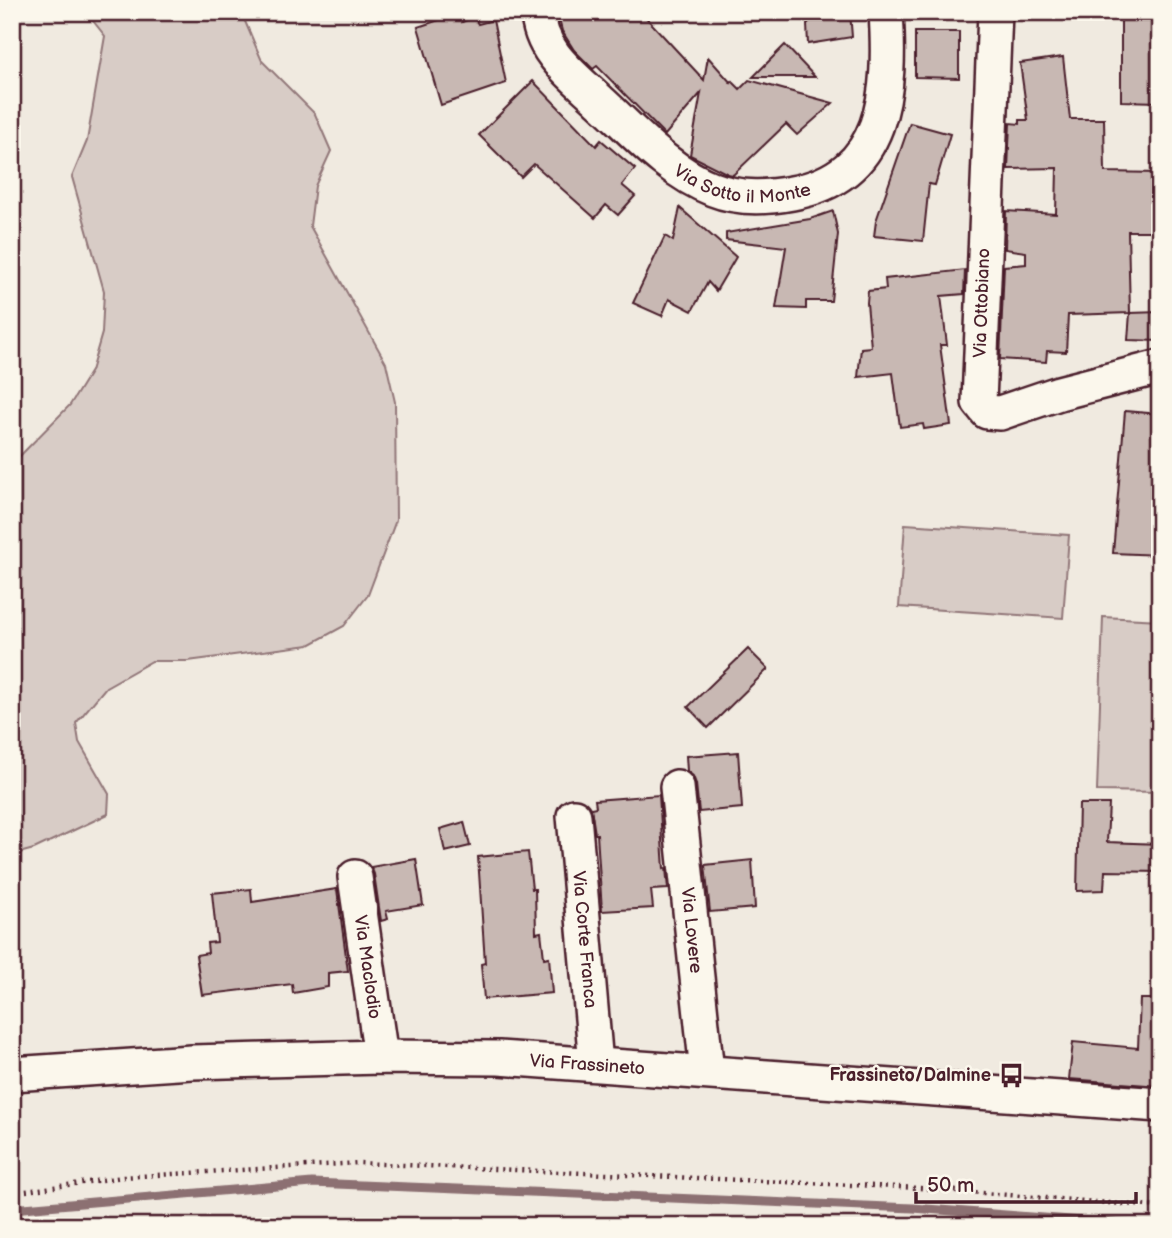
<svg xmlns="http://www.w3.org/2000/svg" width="1172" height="1238" font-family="'Balsamiq Sans',sans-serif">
	<rect width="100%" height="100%" fill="#f0eae0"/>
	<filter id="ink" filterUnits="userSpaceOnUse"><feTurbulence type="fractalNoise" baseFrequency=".0143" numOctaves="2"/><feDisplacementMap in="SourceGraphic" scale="14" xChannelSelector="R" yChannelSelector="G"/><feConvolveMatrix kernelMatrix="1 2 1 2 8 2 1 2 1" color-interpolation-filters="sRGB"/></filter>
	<g filter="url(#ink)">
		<!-- green -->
		<g fill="#d8ccc6" stroke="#917678" stroke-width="2">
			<path d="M86,12H241L262,61L315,114L331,151L315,186L310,226L386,363L395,402L396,520L368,595L344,626L309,645L188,661H152L106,687L76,723L79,742L109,794L108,814L34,849L12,855V464L70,405L91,371L102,333L104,291L72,177L87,141L105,36Z"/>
			<path d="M905,524L1069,535L1063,618L899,607Z"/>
			<path d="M1103,617L1160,620V792L1097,791Z"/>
		</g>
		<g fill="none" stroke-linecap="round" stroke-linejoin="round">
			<!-- stream -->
			<path stroke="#8c6f72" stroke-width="9" d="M12,1209L312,1183L913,1208L1150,1226"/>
		</g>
		<!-- building -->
		<g fill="#c8b8b3" stroke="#4a1f2b" stroke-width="2">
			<path d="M557,12H641L704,80L708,57L731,83L732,81L740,89L749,80L833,103L797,135L786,124L733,175L728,174L690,155L701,93L665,135L597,66L593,69L574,50L562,31Z"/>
			<path d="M818,12H850L852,37L808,44L807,24Z"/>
			<path d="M460,13L462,22L474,17L478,24L493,20L506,83L441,105L418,27Z"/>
			<path d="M1121,15H1160V102L1121,101Z"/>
			<path d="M915,32H959V78L915,77Z"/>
			<path d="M785,45L815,77H753Z"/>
			<path d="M1063,57L1070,119H1104L1105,172L1160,173V231H1128L1130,313L1068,315L1066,352L1047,351L1046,362L1000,359L1004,266L1026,264V252L1005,249L1006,211L1056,214L1057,168L1008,169L1010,123L1020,124V120H1028L1020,63Z"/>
			<path d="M533,81L596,146L601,140L635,169L622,185L635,196L618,215L606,205L595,218L534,164L521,177L479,135Z"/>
			<path d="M910,123L950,134L935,185L929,184L923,241L874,236L876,221Z"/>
			<path d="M680,208L736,257L716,291L708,282L692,311L669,299L662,316L633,303L665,236L673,241Z"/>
			<path d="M833,211L838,234L831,301H806V309L776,308L786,247L726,240V233L810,219Z"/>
			<path d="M965,270L964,294L941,296L947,345H940L951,425L924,429L923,424L900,427L893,373L858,377L861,348L871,347L867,303L868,291L886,289L885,279Z"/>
			<path d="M1160,312V341L1128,340L1130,313Z"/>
			<path d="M1125,411L1160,414V555L1113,553Z"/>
			<path d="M748,649L768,669L708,728L688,707Z"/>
			<path d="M738,752L742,808L699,812L696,784L693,776L687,771L686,756Z"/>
			<path d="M659,795L664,869L666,868L668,889L651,890L653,908L602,911L597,834H595L591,808L596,807L595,800Z"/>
			<path d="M1079,804H1109L1107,842L1160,844V872L1105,871L1104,890L1077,891Z"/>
			<path d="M464,822L470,846L445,852L440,829Z"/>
			<path d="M528,852L532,889H535L536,933L541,932L544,958L549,957L552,993L484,999L481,964L485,963L478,857Z"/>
			<path d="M416,859L423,905L386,911L388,919L381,921L374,874L371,867Z"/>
			<path d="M752,860L755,908L710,912L705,865Z"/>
			<path d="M251,889L252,902L337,889L348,971L328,973V987L293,993L292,984L202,995L196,955L208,953L207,943L217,942L212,893Z"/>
			<path d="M1140,999H1160V1086L1069,1079L1073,1042L1138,1048Z"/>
		</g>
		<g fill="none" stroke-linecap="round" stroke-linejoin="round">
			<defs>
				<g id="minor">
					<path id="s1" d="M538,12C539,52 574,76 600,101C634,132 669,172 713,189C738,199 766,198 792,193C887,176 891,91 886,12"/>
					<path d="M995,12L979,402L987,412L1000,413L1059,393L1160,367"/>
					<path id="s2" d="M677,787L707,1072"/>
					<path id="s3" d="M574,816L596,1064"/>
					<path id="s4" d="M355,877L381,1057"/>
					<path id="s5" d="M12,1074L192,1062L381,1057L499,1058L1160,1105"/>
				</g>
			</defs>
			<!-- minor casing -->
			<use href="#minor" stroke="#4a1f2b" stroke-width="38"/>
			<!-- path -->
			<path stroke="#4a1f2b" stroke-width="4.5" stroke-dasharray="2 5" stroke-linecap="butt" d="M12,1193L123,1177L359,1163L920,1188L1160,1207"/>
			<!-- minor -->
			<use href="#minor" stroke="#fbf7ec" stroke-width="33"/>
		</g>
	</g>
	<!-- icons -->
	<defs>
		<symbol id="bus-bare" viewBox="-9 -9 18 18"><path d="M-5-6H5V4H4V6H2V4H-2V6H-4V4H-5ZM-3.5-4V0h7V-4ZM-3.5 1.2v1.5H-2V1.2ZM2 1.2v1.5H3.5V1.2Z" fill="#4a1f2b" stroke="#fbf7ec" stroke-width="2.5" paint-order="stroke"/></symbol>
	</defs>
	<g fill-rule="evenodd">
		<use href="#bus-bare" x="994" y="1058" width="35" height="35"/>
	</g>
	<g text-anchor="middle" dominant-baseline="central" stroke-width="5" stroke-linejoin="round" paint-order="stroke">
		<!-- street labels -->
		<g font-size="18" fill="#4a1f2b" stroke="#fbf7ec">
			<text stroke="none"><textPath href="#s1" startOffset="284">Via Sotto il Monte</textPath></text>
			<text transform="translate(982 303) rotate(-88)">Via Ottobiano</text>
			<text stroke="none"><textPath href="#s2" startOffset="144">Via Lovere</textPath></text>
			<text stroke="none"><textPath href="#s3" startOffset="124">Via Corte Franca</textPath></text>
			<text stroke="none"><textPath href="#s4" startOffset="91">Via Maclodio</textPath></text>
			<text stroke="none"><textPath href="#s5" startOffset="576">Via Frassineto</textPath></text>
		</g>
		<!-- poi labels -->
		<g font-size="18" font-weight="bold" fill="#4a1f2b" stroke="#fbf7ec" text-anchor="end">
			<text x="991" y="1075">Frassineto/Dalmine</text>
		</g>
	</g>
	<!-- margin -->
	<rect width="1172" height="1238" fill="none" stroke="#fbf7ec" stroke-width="42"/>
	<rect x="21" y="21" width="1130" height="1196" fill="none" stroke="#4a1f2b" stroke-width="2.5" filter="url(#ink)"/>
	<!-- scale -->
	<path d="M916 1192v10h220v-10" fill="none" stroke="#4a1f2b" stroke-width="3.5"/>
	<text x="927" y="1192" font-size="21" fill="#4a1f2b" stroke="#fbf7ec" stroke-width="5" paint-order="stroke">50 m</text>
</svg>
